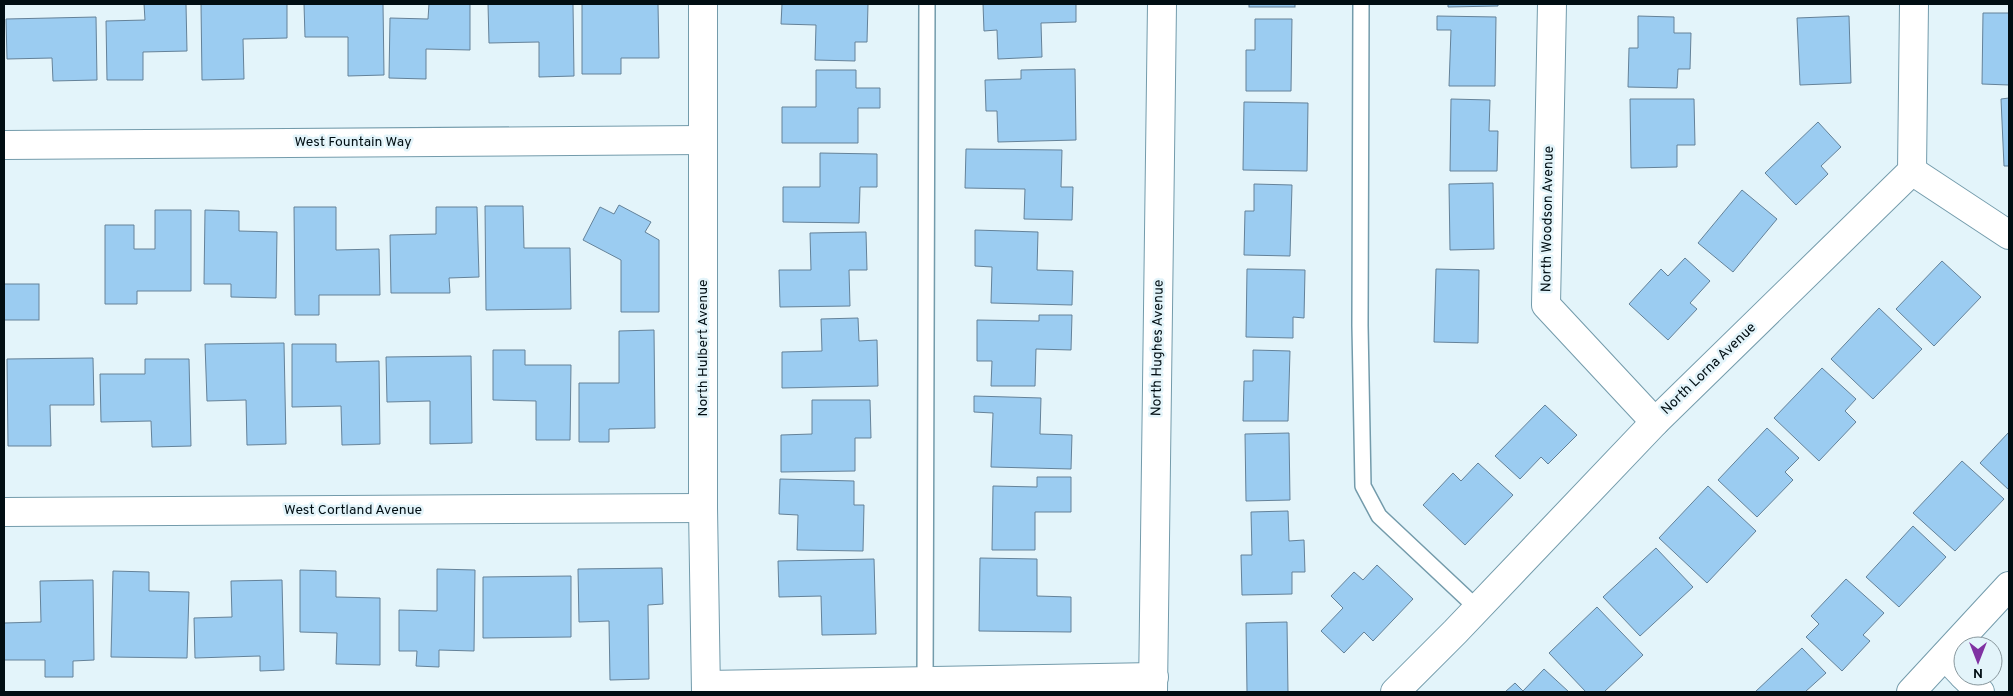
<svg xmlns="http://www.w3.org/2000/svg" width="2013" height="696" font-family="Overpass,sans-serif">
	<rect width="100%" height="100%" fill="#e3f4fa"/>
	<!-- building -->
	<g fill="#9bccf1" stroke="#648299">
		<path d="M144,4H186L187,51L143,52V80H107L106,21L145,20Z"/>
		<path d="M201,4H287V38L243,39L244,79L202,80Z"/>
		<path d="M304,4H383L384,75L348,76V37H305Z"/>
		<path d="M429,4H470V50L426,49V79L389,78L390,18L428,19Z"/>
		<path d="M488,4H573L574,76L539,77V42L489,43Z"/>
		<path d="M582,4H658L659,58H621V74H582Z"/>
		<path d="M782,4H868L867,42H855V61L815,60L816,25L781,24Z"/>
		<path d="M983,4H1076V22L1041,23L1042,57L998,59L997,30L984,31Z"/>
		<rect x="1249" y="4" width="46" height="3"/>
		<path d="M1448,4H1498V6L1448,7Z"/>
		<path d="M1983,13H2009V85L1982,84Z"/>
		<path d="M1437,16L1496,17L1495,86H1449L1451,30H1437Z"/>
		<path d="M1638,16L1674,17V33H1691L1690,69H1678L1677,88L1628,87L1629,48H1638Z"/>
		<path d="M1849,16L1851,83L1800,85L1797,18Z"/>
		<path d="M96,17L97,80L53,81L52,58L7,59L6,19Z"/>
		<path d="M1255,19H1292L1291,91H1246V50H1255Z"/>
		<path d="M1075,69L1076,140L998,142L997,111H986L985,80L1021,79V70Z"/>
		<path d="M816,70H856V88H880V108H858V143H782V107H816Z"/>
		<path d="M2009,98V166H2004L2001,99Z"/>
		<path d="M1451,99L1490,100L1489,131H1498L1497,171H1450Z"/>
		<path d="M1630,99H1694L1695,145H1677V167L1631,168Z"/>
		<path d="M1244,102L1308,103L1307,171L1243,170Z"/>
		<path d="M1818,122L1841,147L1821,166L1828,174L1796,205L1765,173Z"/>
		<path d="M966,149L1062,150L1061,187H1073L1072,220L1024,219L1025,189L965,188Z"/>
		<path d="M820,153L877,154V187H860L859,223L783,222V187H820Z"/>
		<path d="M1493,183L1494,249L1450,250L1449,184Z"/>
		<path d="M1254,184L1292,185L1290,256L1244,255L1245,211H1254Z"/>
		<path d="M1742,190L1777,219L1733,272L1698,243Z"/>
		<path d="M619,205L651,222L645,232L659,240V312H621V260L583,240L600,207L614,214Z"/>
		<path d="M485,206H523L524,248H570L571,309L486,310Z"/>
		<path d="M294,207H336V250L379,249L380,295H319V315H295Z"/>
		<path d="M436,207H477L479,277L449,278L450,293H391L390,235L436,234Z"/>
		<path d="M155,210H191V291H137V304H105V225H134V249H155Z"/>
		<path d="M205,210L239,211V231L277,232L276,298L231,297V284H204Z"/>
		<path d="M975,230L1038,232L1037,270L1073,271L1072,305L991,303L992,267L975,266Z"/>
		<path d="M866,232L867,270H849L850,306L780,307L779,270H811L810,233Z"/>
		<path d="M1685,258L1710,281L1690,303L1697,309L1668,340L1629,304L1661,269L1668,276Z"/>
		<path d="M1942,261L1981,297L1934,346L1896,309Z"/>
		<path d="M1247,269L1305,270L1304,318L1293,317V338L1246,337Z"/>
		<path d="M1436,269L1479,270L1478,343L1434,342Z"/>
		<rect x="4" y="284" width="35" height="36"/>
		<path d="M1879,308L1922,349L1873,399L1831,359Z"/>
		<path d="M1039,315H1072L1071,350L1036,349L1035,386H991L992,361H977V320L1039,321Z"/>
		<path d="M858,318L859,341L877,340L878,386L782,388V352L822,351L821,319Z"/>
		<path d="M654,330L655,428L609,429V442H579V383H619V331Z"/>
		<path d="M284,343L286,444L247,445L246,400L207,401L205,344Z"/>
		<path d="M292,344H336V362L379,361L380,444L342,445L341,406L292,407Z"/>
		<path d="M493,350H525V365H571L570,440H536V401L493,400Z"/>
		<path d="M1253,350L1290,351L1288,421H1243L1244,381H1253Z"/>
		<path d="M471,356L472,443L430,444V401L387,402L386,357Z"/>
		<path d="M93,358L94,405H50L51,446H8L7,359Z"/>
		<path d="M145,359H189L191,446L152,447L151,421L101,422L100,374H145Z"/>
		<path d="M1822,368L1856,399L1845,411L1856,422L1819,461L1774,418Z"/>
		<path d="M974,396L1041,398L1040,434L1072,435L1071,469L991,467L993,413L974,412Z"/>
		<path d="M812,400H870L871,438H855V471L781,472V435L812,434Z"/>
		<path d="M1545,405L1577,435L1548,464L1541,457L1520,479L1495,456Z"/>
		<path d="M1767,428L1799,458L1785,472L1793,480L1757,517L1718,480Z"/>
		<path d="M2009,432V490L1980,463Z"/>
		<path d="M1289,433L1290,500L1246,501L1245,434Z"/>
		<path d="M1962,461L2004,499L1955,551L1913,513Z"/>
		<path d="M1478,463L1513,495L1465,545L1423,505L1453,473L1461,481Z"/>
		<path d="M1037,477H1071V512H1035V550H992L993,486L1037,487Z"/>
		<path d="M780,479L854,481V505H864L863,551L797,550L798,515L779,514Z"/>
		<path d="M1708,486L1756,531L1707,583L1659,538Z"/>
		<path d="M1288,511L1289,541L1304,540L1305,572H1292V594L1242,595L1241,555H1252L1251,512Z"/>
		<path d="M1913,526L1946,557L1899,607L1866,577Z"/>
		<path d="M1656,548L1693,587L1640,636L1603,597Z"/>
		<path d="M980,558L1037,559V596L1071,597V632L979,631Z"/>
		<path d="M874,559L876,634L822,635L821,596L779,597L778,561Z"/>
		<path d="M1377,565L1413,599L1373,641L1364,632L1344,653L1321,631L1343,608L1331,596L1354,572L1363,580Z"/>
		<path d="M662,568L663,604L648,605L649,679L610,680L609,621L579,622L578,569Z"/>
		<path d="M437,569L475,570L474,651L439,650V667L416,666L417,651H399V610L437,611Z"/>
		<path d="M300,570L336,571V597L380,598V665L336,664L337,633L300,632Z"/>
		<path d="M113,571L149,572V591L189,592L187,658L111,657Z"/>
		<path d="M571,576V637L483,638V577Z"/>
		<path d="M1846,579L1884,613L1863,635L1870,641L1842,671L1806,637L1819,624L1811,616Z"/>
		<path d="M93,580L94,660L73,661V677H45V660H4V623L41,622L40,581Z"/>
		<path d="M282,580L284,670L260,671V656L195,658L194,618L232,617L231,581Z"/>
		<path d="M1597,607L1643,655L1604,692H1586L1549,653Z"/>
		<path d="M1287,622L1288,692H1247L1246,623Z"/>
		<path d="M1802,648L1826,673L1805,692H1755Z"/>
		<path d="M1544,669L1569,692H1505L1515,683L1523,691Z"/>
	</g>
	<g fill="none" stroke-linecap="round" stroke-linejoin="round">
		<defs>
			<g id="service">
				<path d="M1361,4L1360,326L1363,486L1379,516L1477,608"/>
				<path d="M925,687L927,4"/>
			</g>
			<g id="minor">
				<path d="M703,4V508L706,692"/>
				<path d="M1552,4L1546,305L1655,422"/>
				<path d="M4,145L702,140"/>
				<path d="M1912,171L2009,235"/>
				<path d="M4,512L703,508"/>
				<path d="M1945,656L1963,675"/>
				<path d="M1964,676L1980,692"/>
				<path d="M706,685L1154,677"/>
				<path d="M1395,692L1455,632L1655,422L1912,171L1914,4"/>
				<path d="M1911,692L2009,586"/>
			</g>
			<path id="tertiary" d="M1153,692L1162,4"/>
		</defs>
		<!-- service casing -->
		<use href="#service" stroke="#739bab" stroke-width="18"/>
		<!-- minor casing -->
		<use href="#minor" stroke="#739bab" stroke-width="30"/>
		<!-- tertiary casing -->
		<use href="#tertiary" stroke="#739bab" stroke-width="30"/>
		<!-- service -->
		<use href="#service" stroke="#fff" stroke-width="15"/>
		<!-- minor -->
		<use href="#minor" stroke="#fff" stroke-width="28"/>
		<!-- tertiary -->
		<use href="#tertiary" stroke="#fff" stroke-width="28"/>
	</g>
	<g text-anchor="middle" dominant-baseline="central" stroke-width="5" stroke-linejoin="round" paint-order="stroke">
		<!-- street labels -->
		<g font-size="14" fill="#010e13" stroke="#e3f4fa">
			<text x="353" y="142">West Fountain Way</text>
			<text transform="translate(1548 219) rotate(-89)">North Woodson Avenue</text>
			<text transform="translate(703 348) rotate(-90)">North Hulbert Avenue</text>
			<text transform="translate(1158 348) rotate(-89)">North Hughes Avenue</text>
			<text transform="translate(1709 369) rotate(-44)">North Lorna Avenue</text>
			<text x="353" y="510">West Cortland Avenue</text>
		</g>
	</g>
	<!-- border -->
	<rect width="2013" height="696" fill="none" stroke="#010e13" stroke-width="10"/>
	<!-- north arrow -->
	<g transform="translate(1978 661) rotate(180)"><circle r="24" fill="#e3f4fa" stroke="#89989e"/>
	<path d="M0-4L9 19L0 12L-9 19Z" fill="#8032a2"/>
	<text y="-8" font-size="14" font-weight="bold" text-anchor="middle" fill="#010e13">N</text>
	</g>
</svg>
